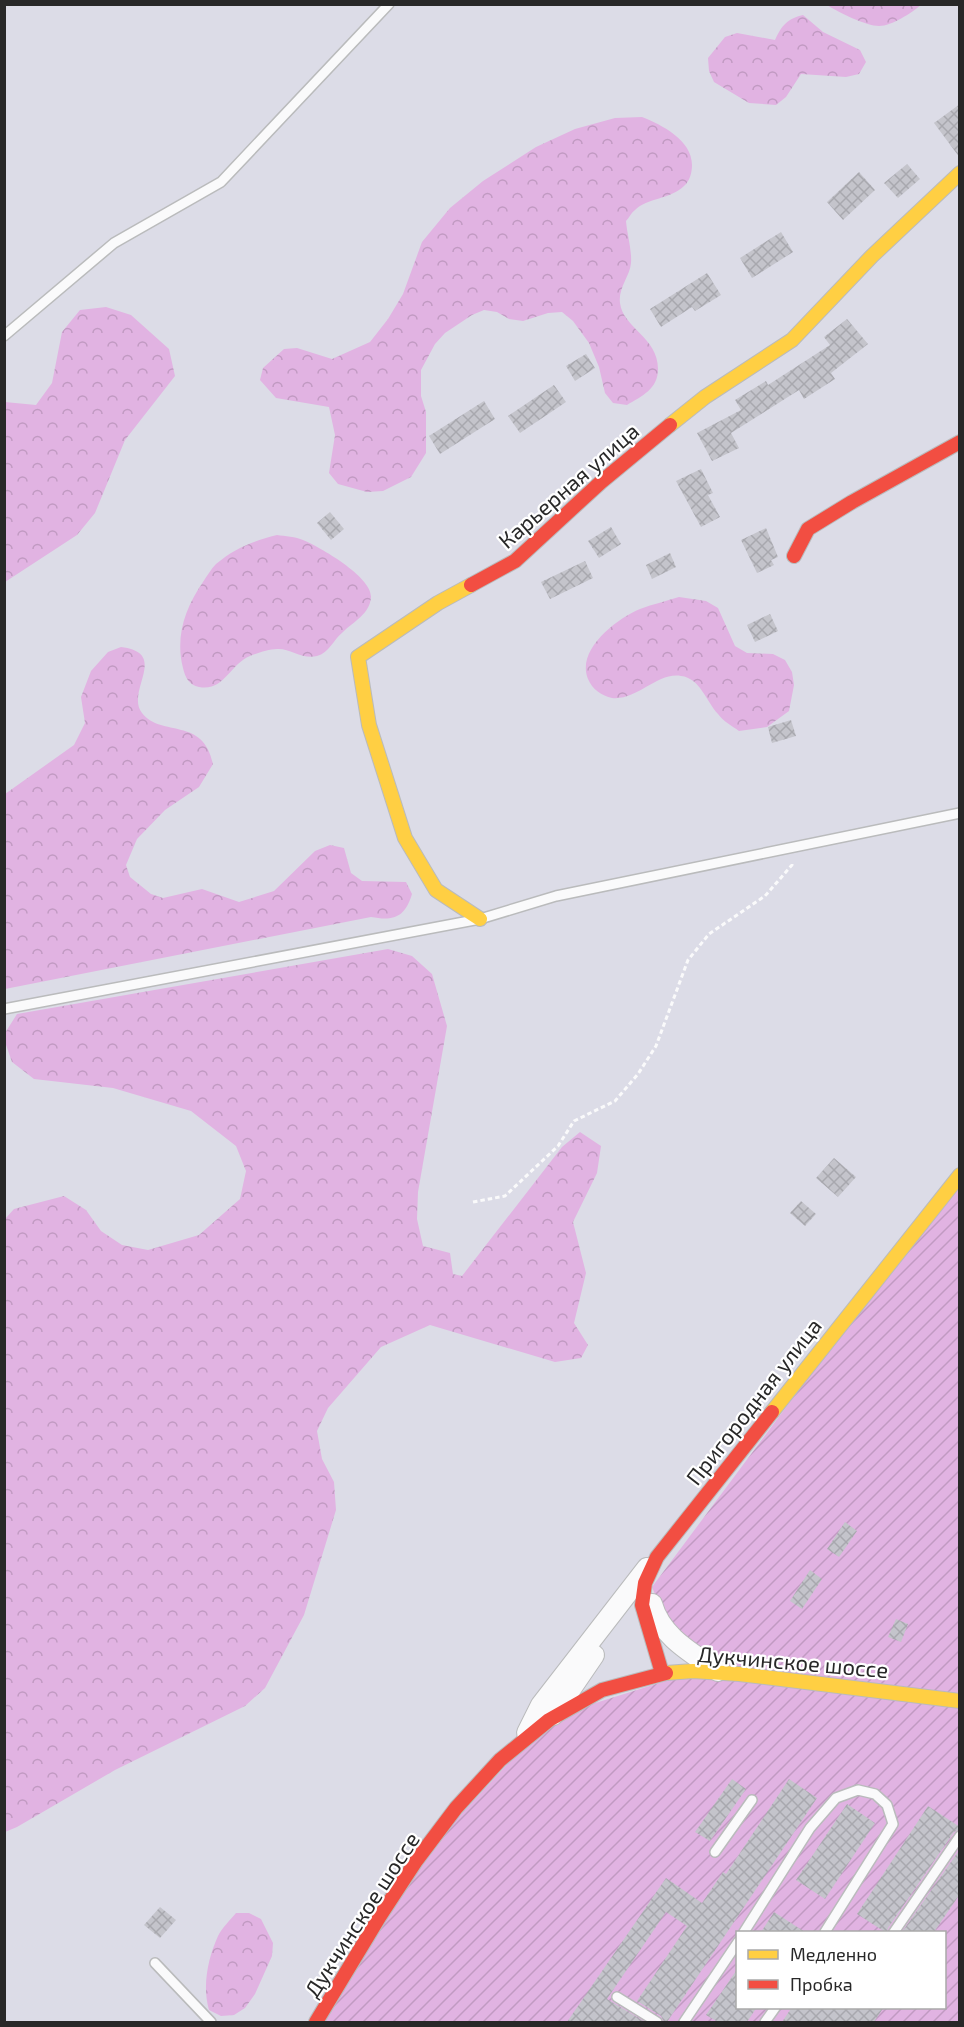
<svg xmlns="http://www.w3.org/2000/svg" width="964" height="2027" font-family="'Exo 2',sans-serif">
	<defs>
		<pattern id="forest-crowns" width="20" height="18" patternUnits="userSpaceOnUse" patternTransform="scale(1.5)"><rect width="20" height="18" fill="#e1b3e2"/><path d="M2 6a3 3 0 1 1 6 0M12 15a3 3 0 1 1 6 0" fill="none" stroke="#c19ac2"/></pattern>
		<pattern id="garden-furrows" width="10" height="10" patternUnits="userSpaceOnUse" patternTransform="scale(1.5)"><rect width="10" height="10" fill="#e1b3e2"/><path d="M-1 1l2-2M0 10L10 0M9 11l2-2" fill="none" stroke="#c19ac2"/></pattern>
		<pattern id="building-cross-hatch" width="8" height="8" patternUnits="userSpaceOnUse" patternTransform="scale(1.5)"><rect width="8" height="8" fill="#c4c4cb"/><path d="M0 0l8 8M0 8l8-8" fill="none" stroke="#a8a8ae"/></pattern>
	</defs>
	<rect width="100%" height="100%" fill="#dcdce7"/>
	<!-- forest -->
	<g fill="url(#forest-crowns)">
		<path d="M827,5H921C911,13 892,26 879,26C866,26 838,12 827,5Z"/>
		<path d="M803,15L823,32L860,50L866,62L859,74L846,77L801,74L786,97L776,105L749,103L714,82L709,71L708,58L725,37L737,33L775,40C782,25 787,19 803,15Z"/>
		<path d="M642,117C662,125 692,140 692,165C692,172 690,181 684,186C671,199 647,198 635,210C631,213 629,218 626,221C627,234 632,250 631,263C630,276 618,288 620,303C623,328 658,337 658,369C658,389 642,396 627,405L613,403L605,393L599,367L589,343L573,321L562,312L548,313L523,321L509,319L497,312L484,310L472,315L445,333L435,344L421,370V396L426,412V453L411,477L383,491L367,492L338,484L329,473L335,435L329,407L276,398L260,380L263,368L284,349L297,348L332,359L370,342L388,319L403,294L422,242L450,208L483,181L536,147L575,129L615,118Z"/>
		<path d="M106,307L131,315L169,349L175,376L125,440L95,513L77,535L5,582V402L36,405L52,383L62,332L80,310Z"/>
		<path d="M277,535C285,536 296,537 303,540C320,547 372,577 371,597C370,614 353,622 343,632C334,639 329,653 317,656C303,660 290,648 277,649C269,649 258,653 250,656C230,664 224,692 199,687C189,685 185,677 183,668C175,637 185,608 203,582C207,576 211,569 216,564C235,548 253,541 277,535Z"/>
		<path d="M679,597L706,601L718,608L735,646L747,653L773,654L785,660L792,672L794,685L789,711L767,727L739,731C732,726 723,721 718,714C706,701 700,678 681,676C657,672 637,701 612,698C602,696 592,689 588,679C576,650 616,619 640,609C653,604 667,601 679,597Z"/>
		<path d="M121,647C170,653 125,691 142,713C162,738 203,716 213,764L199,787L165,810L137,839L126,865L130,877L151,894L163,898L202,889L239,902L274,891L315,851L330,845L344,848L351,873L362,881L406,882L412,894C405,918 393,921 371,917L5,989V794L74,745L85,723L81,697L91,671L108,652Z"/>
		<path d="M388,949L412,956L432,974L447,1026L418,1192L417,1219L423,1246L450,1253L453,1274L462,1276L562,1147L580,1132L601,1146L597,1173L573,1222L586,1273L574,1323L588,1345L581,1358L555,1362L430,1325L381,1347L328,1408L317,1431L322,1459L334,1482L336,1510L304,1615L265,1688L245,1706L115,1770L17,1827L5,1832V1219L14,1209L64,1196L86,1210L101,1231L122,1245L148,1250L199,1235L240,1199L246,1171L236,1146L191,1111L113,1088L34,1079L12,1062L5,1042V1033L17,1014Z"/>
		<path d="M236,1913H249L261,1919L273,1943L272,1956L255,1994L245,2008L234,2015L221,2016L209,2010C202,1986 208,1958 218,1936C222,1928 230,1920 236,1913Z"/>
	</g>
	<!-- garden -->
	<path fill="url(#garden-furrows)" fill-rule="evenodd" d="M959,1175V2022H320L415,1864L551,1717L694,1672L674,1640L652,1587ZM738,1932H944V2008H738Z"/>
	<!-- building -->
	<g fill="url(#building-cross-hatch)">
		<path d="M960,104V158L934,123Z"/>
		<path d="M907,164L920,179L898,198L884,183Z"/>
		<path d="M859,172L875,190L843,220L827,202Z"/>
		<path d="M781,232L793,252L752,278L740,258Z"/>
		<path d="M707,273L721,295L695,311L692,307L661,327L650,309Z"/>
		<path d="M847,319L868,344L831,373L835,379L804,399L799,390L731,433L739,448L712,461L697,433L741,410L735,400L766,381L768,385L830,345L824,337Z"/>
		<path d="M586,354L595,368L575,381L566,366Z"/>
		<path d="M554,385L566,402L520,433L508,416Z"/>
		<path d="M484,401L495,419L440,454L429,436Z"/>
		<path d="M701,469L713,493L708,495L720,517L701,527L676,481Z"/>
		<path d="M330,512L344,529L331,540L317,523Z"/>
		<path d="M611,527L621,544L599,558L588,541Z"/>
		<path d="M766,528L778,557L771,560L774,565L757,573L741,540Z"/>
		<path d="M670,553L676,567L652,579L646,565Z"/>
		<path d="M585,561L593,578L550,599L541,582Z"/>
		<path d="M770,614L778,631L755,642L747,625Z"/>
		<path d="M791,720L796,736L772,743L768,727Z"/>
		<path d="M834,1158L856,1177L838,1197L816,1178Z"/>
		<path d="M801,1201L816,1214L805,1226L790,1213Z"/>
		<path d="M845,1522L857,1531L839,1557L827,1549Z"/>
		<path d="M810,1570L822,1579L802,1609L790,1601Z"/>
		<path d="M896,1619L908,1624L901,1642L888,1637Z"/>
		<path d="M732,1779L746,1789L710,1841L695,1832Z"/>
		<path d="M789,1779L817,1798L667,2022H664L661,2016L637,2001L687,1926L666,1912L607,1999L645,2022H567L666,1878L702,1903L723,1872L726,1874Z"/>
		<path d="M847,1804L875,1823L825,1899L796,1880Z"/>
		<path d="M928,1806L960,1827V1829L954,1832L888,1928L887,1932H885L857,1914Z"/>
		<path d="M960,1849V1894L934,1932H902Z"/>
		<path d="M160,1907L176,1920L160,1938L144,1925Z"/>
		<path d="M774,1912L805,1932H761Z"/>
		<path d="M738,1968V2007H757L747,2022H718L706,2015Z"/>
		<path d="M792,2007H884L874,2022H782Z"/>
	</g>
	<g fill="none" stroke-linecap="round" stroke-linejoin="round">
		<defs>
			<g id="lane">
				<path d="M4,336L114,243L221,182L389,4"/>
				<path d="M4,1009L480,919L556,896L960,813"/>
				<path d="M715,1852L752,1800"/>
				<path d="M744,1932L810,1828L836,1798L858,1790L875,1794L887,1805L893,1824L825,1932"/>
				<path d="M894,1932L960,1836"/>
				<path d="M155,1963L211,2022"/>
				<path d="M617,1997L657,2022"/>
				<path d="M684,2022L738,1942"/>
				<path d="M765,2022L775,2008"/>
			</g>
			<g id="street">
				<path d="M652,1604C661,1637 692,1653 718,1671"/>
				<path d="M553,1715L594,1655"/>
				<path d="M527,1733L541,1705L647,1568"/>
			</g>
			<g id="slow">
				<path d="M670,425L705,397L792,340L872,256L960,173"/>
				<path d="M471,585L438,603L358,657L369,725L405,838L436,890L480,919"/>
				<path d="M772,1412L960,1175"/>
				<path d="M666,1673L693,1671L739,1674L960,1701"/>
			</g>
			<g id="jam">
				<path d="M794,556L808,529L852,502L960,442"/>
				<path d="M471,585L515,561L601,482L670,425"/>
				<path d="M662,1673L642,1605L645,1583L657,1557L772,1412"/>
				<path d="M316,2022L380,1916L416,1861L456,1808L500,1760L549,1720L602,1690L666,1673"/>
			</g>
		</defs>
		<!-- lane casing -->
		<use href="#lane" stroke="#babbbc" stroke-width="12"/>
		<!-- street casing -->
		<use href="#street" stroke="#babbbc" stroke-width="22"/>
		<!-- slow casing -->
		<use href="#slow" stroke="#babbbc" stroke-width="16"/>
		<!-- jam casing -->
		<use href="#jam" stroke="#babbbc" stroke-width="16"/>
		<!-- path -->
		<path stroke="#fafafb" stroke-width="3" stroke-dasharray="4.5 3" stroke-linecap="butt" d="M473,1202L505,1196L558,1146L574,1121L615,1101L638,1074L656,1046L688,960L709,934L765,896L792,865V862"/>
		<!-- lane -->
		<use href="#lane" stroke="#fafafb" stroke-width="9"/>
		<!-- street -->
		<use href="#street" stroke="#fafafb" stroke-width="20"/>
		<!-- slow -->
		<use href="#slow" stroke="#ffcf43" stroke-width="14"/>
		<!-- jam -->
		<use href="#jam" stroke="#f24e42" stroke-width="14"/>
	</g>
	<g text-anchor="middle" dominant-baseline="central" stroke-width="4.5" stroke-linejoin="round" paint-order="stroke">
		<!-- street labels -->
		<g font-size="22" fill="#282828" stroke="#fff">
			<text transform="translate(568 485) rotate(-41)">Карьерная улица</text>
			<text transform="translate(753 1401) rotate(-52)">Пригородная улица</text>
			<text transform="translate(793 1661) rotate(5)">Дукчинское шоссе</text>
			<text transform="translate(361 1914) rotate(-57)">Дукчинское шоссе</text>
		</g>
	</g>
	<!-- border -->
	<rect width="964" height="2027" fill="none" stroke="#282828" stroke-width="12"/>
	<!-- legend -->
	<rect x="736" y="1931" width="210" height="78" fill="#ffffff" stroke="#a9a9a9" stroke-width="1.5"/>
	<rect x="748" y="1950" width="30" height="9" fill="#ffcf43" stroke="#a9a9a9" stroke-width="1.5"/>
	<text x="790" y="1961" font-size="18" fill="#282828">Медленно</text>
	<rect x="748" y="1980" width="30" height="9" fill="#f24e42" stroke="#a9a9a9" stroke-width="1.5"/>
	<text x="790" y="1991" font-size="18" fill="#282828">Пробка</text>
</svg>
